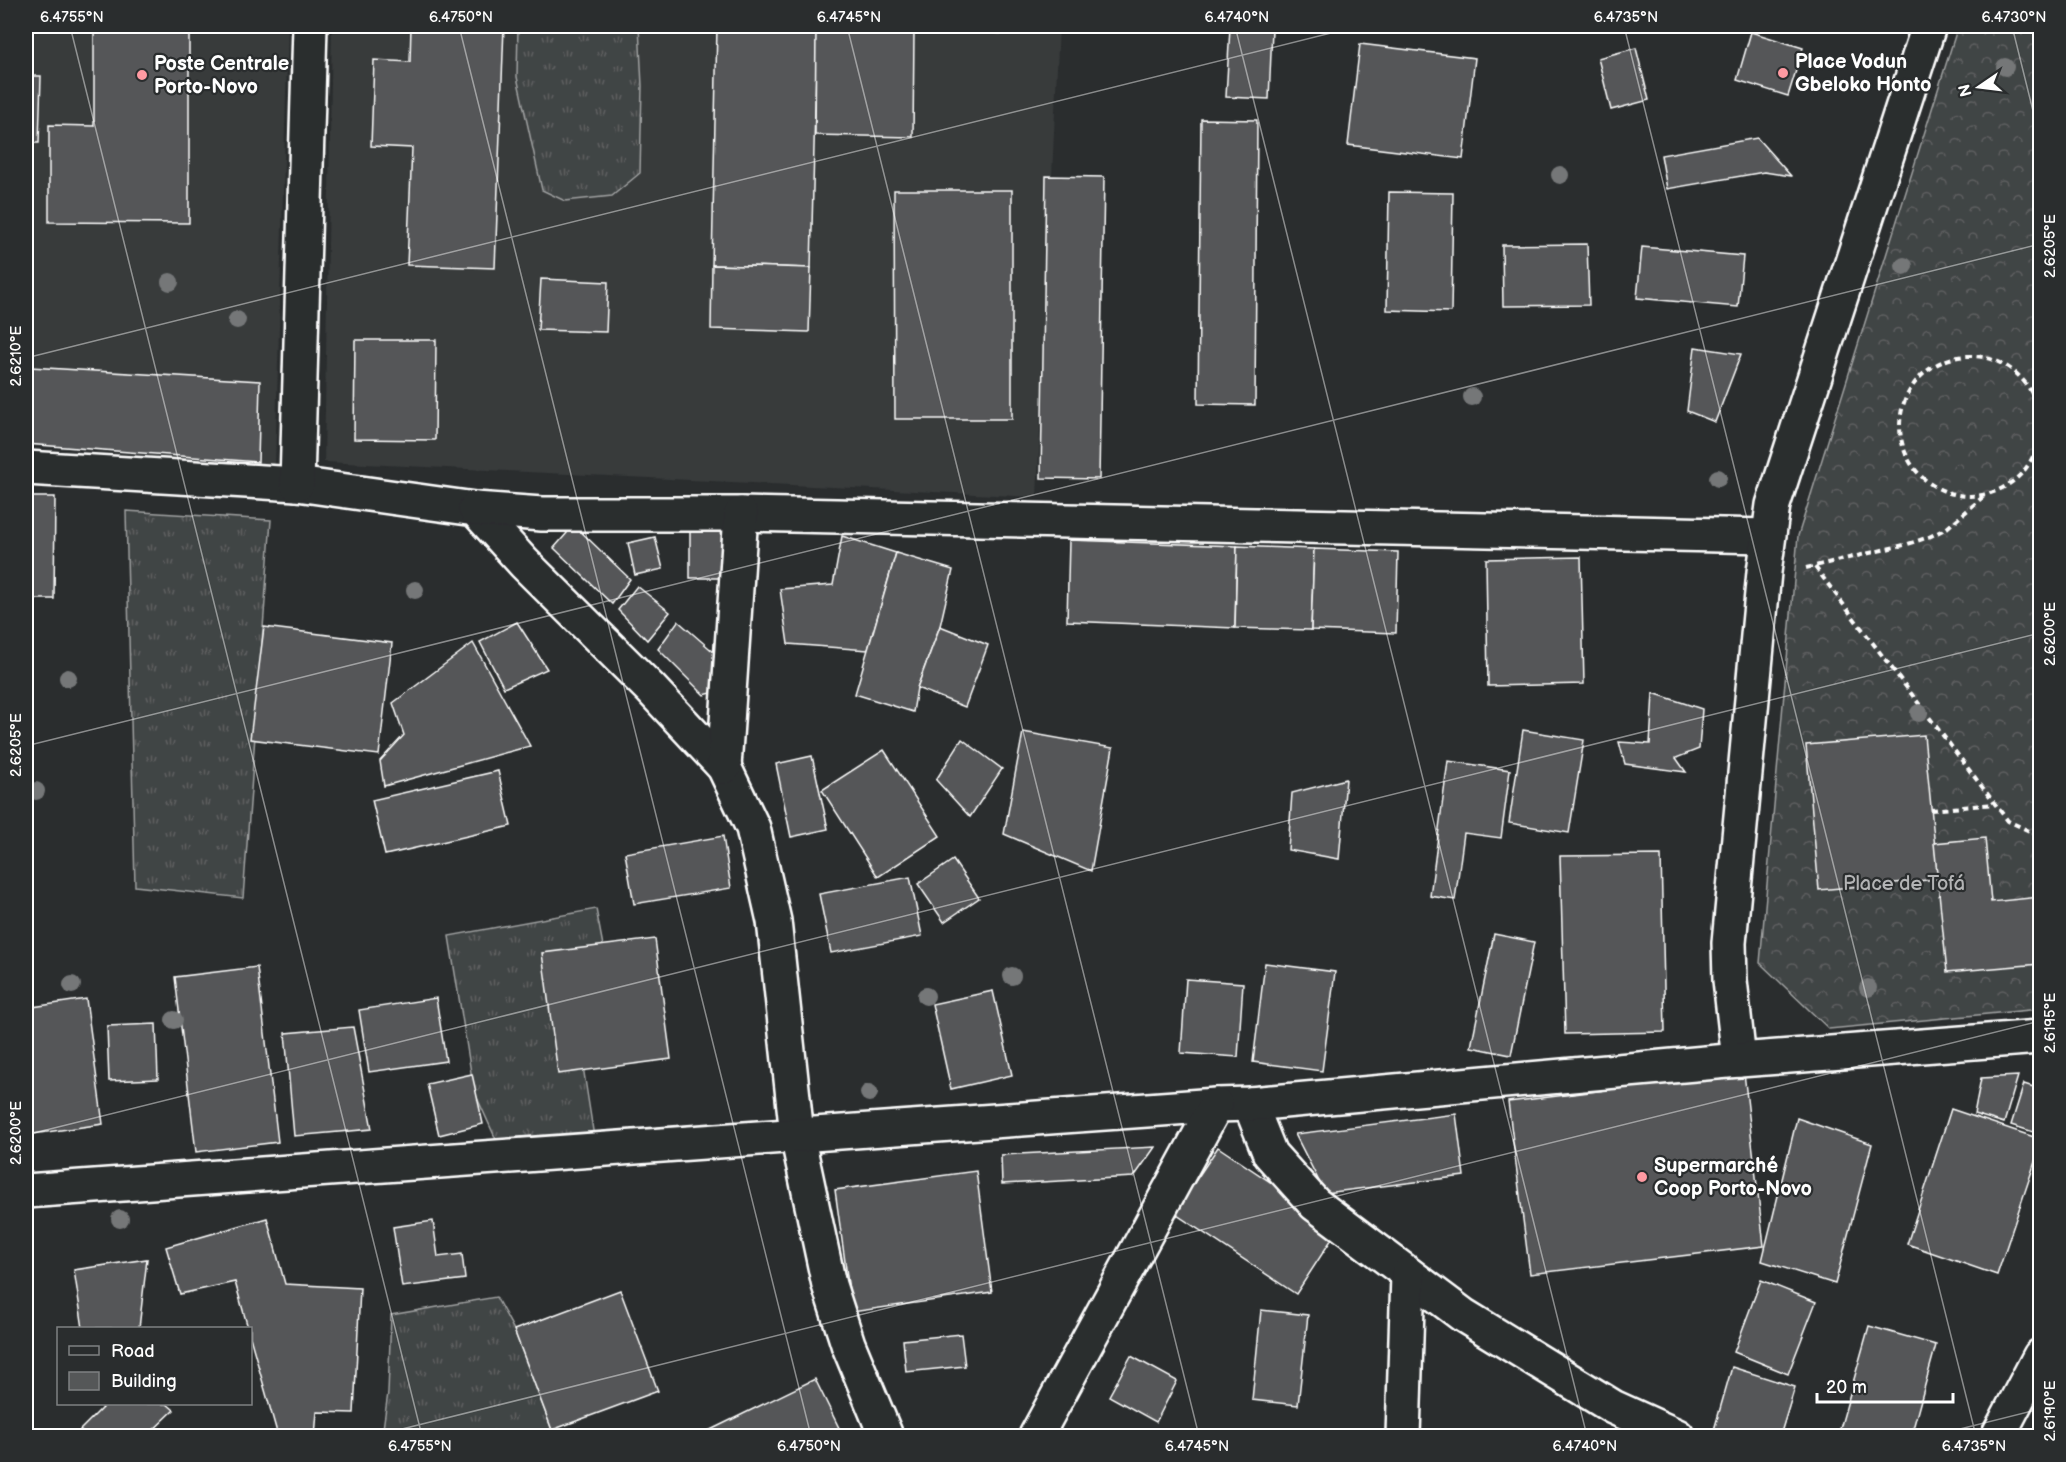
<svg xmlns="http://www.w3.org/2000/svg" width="2066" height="1462" font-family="'Balsamiq Sans',sans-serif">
	<defs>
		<pattern id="grass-tufts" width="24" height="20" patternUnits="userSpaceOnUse" patternTransform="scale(1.5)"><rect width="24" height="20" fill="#414445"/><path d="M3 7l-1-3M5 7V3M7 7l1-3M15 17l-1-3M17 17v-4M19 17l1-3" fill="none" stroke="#5e6061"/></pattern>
		<pattern id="forest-crowns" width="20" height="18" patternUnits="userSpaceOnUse" patternTransform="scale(1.5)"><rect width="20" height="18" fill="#414445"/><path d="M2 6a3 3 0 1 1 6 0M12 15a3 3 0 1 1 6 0" fill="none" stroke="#5e6061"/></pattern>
	</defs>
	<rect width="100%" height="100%" fill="#2a2d2e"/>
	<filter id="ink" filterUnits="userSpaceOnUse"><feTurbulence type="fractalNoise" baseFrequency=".0167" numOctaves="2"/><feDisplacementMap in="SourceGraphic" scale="12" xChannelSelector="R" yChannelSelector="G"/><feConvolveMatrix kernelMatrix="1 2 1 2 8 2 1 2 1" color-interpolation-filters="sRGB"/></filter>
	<g filter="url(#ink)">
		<!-- built -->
		<g fill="#373a3b">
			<path d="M26,26H288L275,465L26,442Z"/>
			<path d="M332,26H1059L1037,497L324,462Z"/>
		</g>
		<!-- grass -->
		<g fill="url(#grass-tufts)" stroke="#a0a2a2" stroke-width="1.5">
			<path d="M518,26H639L642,86L640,173L612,196L565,201L542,190L517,77Z"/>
			<path d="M126,511L271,520L243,898L135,886Z"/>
			<path d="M596,909L604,951L577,1028L594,1137L499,1146L474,1091L449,936Z"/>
			<path d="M496,1297L514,1330L552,1430L563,1436H382L388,1393L391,1315Z"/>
		</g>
		<!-- forest -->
		<path fill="url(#forest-crowns)" stroke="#a0a2a2" stroke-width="1.5" d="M1958,26H2040V1009L1829,1029L1760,963L1798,536Z"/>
		<!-- building -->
		<g fill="#555758" stroke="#fff" stroke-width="1.5">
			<path d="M94,26H189V223L49,222V125L94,126Z"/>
			<path d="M411,26H504L495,268L407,265L412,148L371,146L374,60L410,62Z"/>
			<path d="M717,26H817L811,268L712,265Z"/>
			<path d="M817,26H1015V34L816,27Z"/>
			<path d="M816,27L914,31L913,137L815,135Z"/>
			<path d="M1230,27L1272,29L1269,99L1226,97Z"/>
			<path d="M1751,32L1803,48L1788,96L1737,80Z"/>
			<path d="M1360,44L1475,58L1463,159L1348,145Z"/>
			<path d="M1636,48L1649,100L1611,110L1598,58Z"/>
			<path d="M26,76H41L39,143H26Z"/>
			<path d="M1201,119L1257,120L1255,405L1198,404Z"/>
			<path d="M1757,138L1791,176L1764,172L1667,189L1661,155Z"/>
			<path d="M1046,176L1104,177L1099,479L1041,478Z"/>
			<path d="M894,190H1012V419H895Z"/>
			<path d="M1389,192L1453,193L1451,312L1387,310Z"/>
			<path d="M1587,244L1589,305L1503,306L1502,245Z"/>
			<path d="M1642,247L1743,256L1738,307L1637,298Z"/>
			<path d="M712,265L811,268L809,332L711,329Z"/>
			<path d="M541,279L608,282L606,332L538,330Z"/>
			<path d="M26,324L30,367L260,381L258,462L26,444Z"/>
			<path d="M355,340H436L435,440L354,439Z"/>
			<path d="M1695,347L1741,354L1715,422L1687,411Z"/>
			<path d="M26,497H55L54,599H26Z"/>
			<path d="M690,521H724L722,578H690Z"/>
			<path d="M574,525L630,579L612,604L554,548Z"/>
			<path d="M842,536L896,553L868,650L788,644L780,589L833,585Z"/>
			<path d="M655,537L663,569L635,575L628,543Z"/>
			<path d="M1069,540L1237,546L1235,628L1067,621Z"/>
			<path d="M1237,546L1314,549L1311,630L1235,628Z"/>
			<path d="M1314,549L1398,552L1396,633L1311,630Z"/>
			<path d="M896,553L953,570L940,626L917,688L913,712L855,694Z"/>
			<path d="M1581,557L1584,684L1488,686L1486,559Z"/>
			<path d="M637,586L670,612L647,640L618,610Z"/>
			<path d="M678,621L716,654L719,691L704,695L658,649Z"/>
			<path d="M517,622L547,669L504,688L480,642Z"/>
			<path d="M940,626L988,645L965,707L917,688Z"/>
			<path d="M264,627L392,643L379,755L250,739Z"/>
			<path d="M473,643L530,746L384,786L380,761L404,735L393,703Z"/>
			<path d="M1653,693L1702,709L1699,749L1676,758L1686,772L1625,764L1619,742L1650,744Z"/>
			<path d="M1523,730L1584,740L1569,833L1509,823Z"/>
			<path d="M1023,732L1113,748L1091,871L1004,834Z"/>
			<path d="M1924,735L1938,879L1819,890L1806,745Z"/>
			<path d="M962,739L1002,769L970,817L936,780Z"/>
			<path d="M884,750L940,836L878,877L822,790Z"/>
			<path d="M812,756L828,829L791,837L776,764Z"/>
			<path d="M1448,761L1510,770L1501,838L1464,833L1455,900L1430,896Z"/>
			<path d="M498,771L511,826L385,855L372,800Z"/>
			<path d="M1346,779L1339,859L1288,850L1292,793Z"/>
			<path d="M723,836L731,888L634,904L625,853Z"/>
			<path d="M1985,838L1991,902L2040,897V964L1947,972L1934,843Z"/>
			<path d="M1661,855L1665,1032L1565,1034L1560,856Z"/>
			<path d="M953,860L979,898L944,922L918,884Z"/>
			<path d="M910,877L922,936L831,953L819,894Z"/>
			<path d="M1494,934L1534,942L1511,1055L1471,1047Z"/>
			<path d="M655,939L671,1059L558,1074L542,953Z"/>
			<path d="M1265,963L1335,972L1322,1071L1253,1062Z"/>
			<path d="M257,967L278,1142L196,1152L175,977Z"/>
			<path d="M1186,979L1243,983L1238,1057L1181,1053Z"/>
			<path d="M993,991L1012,1075L951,1089L932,1004Z"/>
			<path d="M436,998L446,1061L369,1072L359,1010Z"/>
			<path d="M86,999L103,1124L26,1135V1008Z"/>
			<path d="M156,1024L158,1079L109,1081L107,1026Z"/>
			<path d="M353,1027L372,1129L294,1136L285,1033Z"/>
			<path d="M1744,1073L1764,1246L1530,1274L1508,1102Z"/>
			<path d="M472,1074L483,1124L439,1135L427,1084Z"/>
			<path d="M2018,1076L2004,1123L1974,1114L1981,1078Z"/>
			<path d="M2024,1084L2040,1089V1134L2011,1125Z"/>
			<path d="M1951,1109L2040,1139V1147L1997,1275L1907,1244Z"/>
			<path d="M1456,1114L1464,1176L1325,1193L1295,1134Z"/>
			<path d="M1797,1118L1872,1144L1835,1284L1762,1261Z"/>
			<path d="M1155,1147L1134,1177L1002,1184L1001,1155Z"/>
			<path d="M1218,1147L1339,1228L1296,1294L1174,1213Z"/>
			<path d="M976,1171L992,1292L852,1312L835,1190Z"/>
			<path d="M267,1218L285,1284L360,1288L354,1413L317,1412L315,1436H278L250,1337V1328H248L235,1282L180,1294L166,1247Z"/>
			<path d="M433,1221L438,1257L462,1254L465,1279L402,1287L393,1227Z"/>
			<path d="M147,1259L139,1328H83L74,1270Z"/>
			<path d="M1761,1280L1816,1302L1788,1374L1734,1352Z"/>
			<path d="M620,1290L658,1391L552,1430L514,1330Z"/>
			<path d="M1261,1310L1308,1315L1298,1405L1252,1400Z"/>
			<path d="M1869,1326L1936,1345L1911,1436H1838Z"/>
			<path d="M961,1334L965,1366L906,1372L903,1340Z"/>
			<path d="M1131,1356L1177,1381L1156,1422L1109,1396Z"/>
			<path d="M1732,1367L1795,1387L1780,1436H1736L1714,1430Z"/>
			<path d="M815,1379L843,1436H698Z"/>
			<path d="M106,1404H167L174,1410L147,1436H86L80,1430Z"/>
		</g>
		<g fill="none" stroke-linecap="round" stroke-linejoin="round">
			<defs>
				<g id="street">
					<path d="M26,468L297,484L475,509L524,563L651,689L724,767L753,828L774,921L797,1135L829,1285L848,1344L886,1436"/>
					<path d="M297,484L310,26"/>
					<path d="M475,509L542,514H741L1768,536"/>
					<path d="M724,767L741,514"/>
					<path d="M1739,1060L1730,980L1729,943L1764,572L1773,505L1929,26"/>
					<path d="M1250,1104L1270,1154L1315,1204L1463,1315L1613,1407L1677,1436"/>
					<path d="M26,1191L1216,1105L1250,1104L1739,1060L2040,1037"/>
					<path d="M1036,1436L1216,1105"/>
					<path d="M1403,1436L1408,1274"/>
					<path d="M1998,1436L2040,1356"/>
				</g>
			</defs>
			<!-- street casing -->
			<use href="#street" stroke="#fff" stroke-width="38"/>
			<!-- path -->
			<g stroke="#fff" stroke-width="4" stroke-dasharray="6 4.5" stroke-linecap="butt">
				<circle cx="1970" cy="426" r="70"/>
				<path d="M1815,567L2008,821L2040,836"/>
				<path d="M1806,568L1908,544L1929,537L1947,528L1984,496"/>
				<path d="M1931,810L1995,804"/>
			</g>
			<!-- street -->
			<use href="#street" stroke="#2a2d2e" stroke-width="33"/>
		</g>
		<!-- trees -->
		<g fill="#757778">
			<circle cx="2005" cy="67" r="9"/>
			<circle cx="1560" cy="175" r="9"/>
			<circle cx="1904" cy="266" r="9"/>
			<circle cx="170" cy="282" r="9"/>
			<circle cx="237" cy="320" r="9"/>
			<circle cx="1472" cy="397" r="9"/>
			<circle cx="1718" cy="478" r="9"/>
			<circle cx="415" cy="590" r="9"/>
			<circle cx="68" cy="678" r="9"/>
			<circle cx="1919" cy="713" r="9"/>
			<circle cx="36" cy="791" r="9"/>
			<circle cx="1012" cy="976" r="9"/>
			<circle cx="72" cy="985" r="9"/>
			<circle cx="1868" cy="988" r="9"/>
			<circle cx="926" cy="996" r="9"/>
			<circle cx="174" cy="1020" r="9"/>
			<circle cx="869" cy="1093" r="9"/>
			<circle cx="120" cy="1219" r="9"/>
		</g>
	</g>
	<!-- ticks -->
	<path fill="none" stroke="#fff" stroke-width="1.5" stroke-opacity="0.45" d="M70,26L422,1436M459,26L811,1436M847,26L1199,1436M1235,26L1587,1436M1624,26L1976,1436M2012,26L2040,139M26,358L1359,26M26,746L2040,244M26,1135L2040,633M26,1403L34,1436M374,1436L2040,1021M1932,1436L2040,1409"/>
	<!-- markers -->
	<g fill="#ff9aa2" stroke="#2a2d2e" stroke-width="2">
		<circle cx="1783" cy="73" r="6"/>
		<circle cx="142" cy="75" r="6"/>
		<circle cx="1642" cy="1177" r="6"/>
	</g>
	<g text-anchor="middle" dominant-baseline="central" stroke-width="4.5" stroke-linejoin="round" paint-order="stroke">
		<!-- poi labels -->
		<g font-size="20" font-weight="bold" fill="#fff" stroke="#2a2d2e" text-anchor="start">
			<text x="1795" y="62">Place Vodun<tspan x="1795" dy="23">Gbeloko Honto</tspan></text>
			<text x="154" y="64">Poste Centrale<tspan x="154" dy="23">Porto-Novo</tspan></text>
			<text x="1654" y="1166">Supermarché<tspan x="1654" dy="23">Coop Porto-Novo</tspan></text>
		</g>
		<!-- park labels -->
		<g font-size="20" fill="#b3b4b5" stroke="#2a2d2e">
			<text x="1904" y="884">Place de Tofá</text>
		</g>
	</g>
	<!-- margin -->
	<rect width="2066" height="1462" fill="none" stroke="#2a2d2e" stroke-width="66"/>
	<!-- legend -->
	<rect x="57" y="1327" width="195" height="78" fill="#2a2d2e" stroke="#7f8182" stroke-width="1.5"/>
	<rect x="69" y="1346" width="30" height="9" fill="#2a2d2e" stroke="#7f8182" stroke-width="1.5"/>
	<text x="111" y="1357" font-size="18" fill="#ffffff">Road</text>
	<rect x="69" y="1372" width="30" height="18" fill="#555758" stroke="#7f8182" stroke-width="1.5"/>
	<text x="111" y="1387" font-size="18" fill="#ffffff">Building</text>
	<!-- north arrow -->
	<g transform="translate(1979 87) rotate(256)" stroke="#2a2d2e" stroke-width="4.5" paint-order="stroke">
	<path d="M0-4.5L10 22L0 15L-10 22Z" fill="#ffffff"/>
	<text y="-9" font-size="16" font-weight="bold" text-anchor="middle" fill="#ffffff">N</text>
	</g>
	<!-- scale -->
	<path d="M1817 1393v9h136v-9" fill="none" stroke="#ffffff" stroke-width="3"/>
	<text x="1826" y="1393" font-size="18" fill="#ffffff" stroke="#2a2d2e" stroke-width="4.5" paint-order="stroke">20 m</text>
	<rect x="33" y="33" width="2000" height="1396" fill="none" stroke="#fff" stroke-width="2"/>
	<g font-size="15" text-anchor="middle" fill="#fff">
		<text x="72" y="22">6.4755°N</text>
		<text x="461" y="22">6.4750°N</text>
		<text x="849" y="22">6.4745°N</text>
		<text x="1237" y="22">6.4740°N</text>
		<text x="1626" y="22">6.4735°N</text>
		<text x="2014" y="22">6.4730°N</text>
		<text transform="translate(2050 246) rotate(-90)" y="5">2.6205°E</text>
		<text transform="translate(16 356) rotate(-90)" y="5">2.6210°E</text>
		<text transform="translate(2050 634) rotate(-90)" y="5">2.6200°E</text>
		<text transform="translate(16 745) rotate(-90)" y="5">2.6205°E</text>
		<text transform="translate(2050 1023) rotate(-90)" y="5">2.6195°E</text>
		<text transform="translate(16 1133) rotate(-90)" y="5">2.6200°E</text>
		<text transform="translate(2050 1411) rotate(-90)" y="5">2.6190°E</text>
		<text x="420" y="1451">6.4755°N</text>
		<text x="809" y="1451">6.4750°N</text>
		<text x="1197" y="1451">6.4745°N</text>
		<text x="1585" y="1451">6.4740°N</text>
		<text x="1974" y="1451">6.4735°N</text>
	</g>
</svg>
